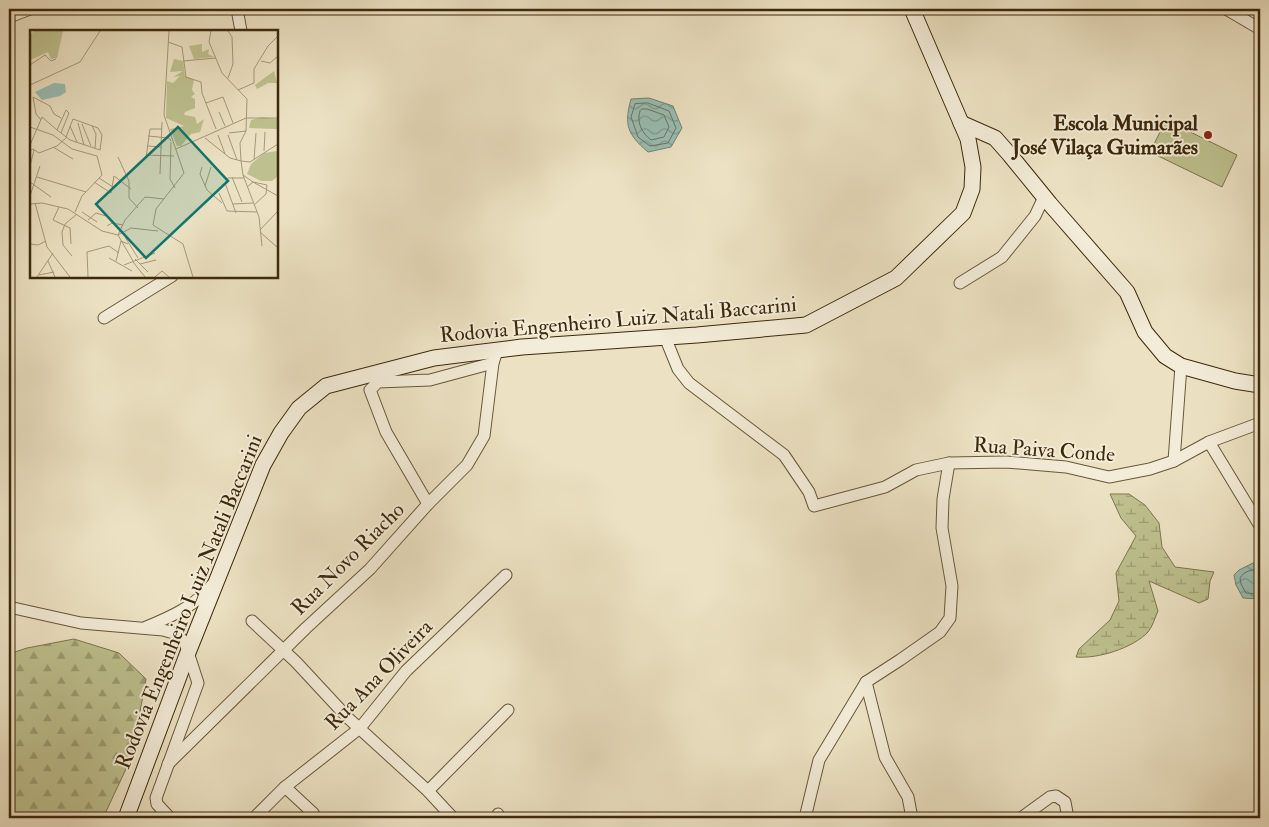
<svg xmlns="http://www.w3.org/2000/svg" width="1269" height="827" font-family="'IM FELL Double Pica',serif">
	<defs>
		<pattern id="forest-firs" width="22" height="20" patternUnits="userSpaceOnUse" patternTransform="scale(1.25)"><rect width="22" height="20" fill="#bec18f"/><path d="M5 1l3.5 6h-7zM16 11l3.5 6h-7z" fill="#9c9d73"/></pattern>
		<pattern id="wetland-marsh" width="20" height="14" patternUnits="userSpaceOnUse" patternTransform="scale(1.25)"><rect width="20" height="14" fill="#bec18f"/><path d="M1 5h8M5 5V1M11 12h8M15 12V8" fill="none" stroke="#9c9d73"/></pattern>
		<pattern id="water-waves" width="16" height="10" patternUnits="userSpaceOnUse" patternTransform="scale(1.25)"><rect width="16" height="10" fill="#99beb3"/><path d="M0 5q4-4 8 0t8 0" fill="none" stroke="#7e9a90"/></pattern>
	</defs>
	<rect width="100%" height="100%" fill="#ece2c3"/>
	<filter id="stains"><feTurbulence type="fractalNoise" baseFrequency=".004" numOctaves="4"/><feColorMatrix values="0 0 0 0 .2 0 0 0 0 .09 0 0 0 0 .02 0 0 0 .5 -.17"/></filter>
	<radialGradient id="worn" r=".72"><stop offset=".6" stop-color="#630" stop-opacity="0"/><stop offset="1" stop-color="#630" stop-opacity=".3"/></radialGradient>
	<!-- green -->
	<path fill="#bec18f" stroke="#7e754e" d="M1166,120L1237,155L1222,187L1150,152Z"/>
	<!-- forest -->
	<path fill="url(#forest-firs)" stroke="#7e754e" d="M74,639L119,653L146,679L132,756L103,818H9V654L27,648Z"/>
	<!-- wetland -->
	<path fill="url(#wetland-marsh)" stroke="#7e754e" d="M1110,494H1129L1145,505L1159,523L1162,547L1175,567L1214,572L1210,581L1208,599L1199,603L1149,581L1158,611C1155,617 1153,626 1148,632C1133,648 1098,659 1076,657L1079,649L1110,620L1119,601L1116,573L1136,536L1121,518Z"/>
	<!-- water -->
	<g fill="url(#water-waves)" stroke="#748270">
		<path d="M649,98L673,106L682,128L671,147L648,152C627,134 624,125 631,99Z"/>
		<path d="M1253,563L1260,565V599L1243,598L1236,585L1234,575L1239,570Z"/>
	</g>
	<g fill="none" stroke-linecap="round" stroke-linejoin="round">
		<!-- shore -->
		<g stroke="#6b7460" stroke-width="1">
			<path d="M648,103L669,111L676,128L668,143L650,146L638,137L631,117L635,104Z"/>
			<path d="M642,109H647L664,115L669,127L664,137L651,140C642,133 636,122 640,111Z"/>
			<path d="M1260,569C1253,569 1244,571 1240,578L1241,584L1246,593L1260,594"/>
		</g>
		<defs>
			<g id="street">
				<path d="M237,9L241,31"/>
				<path d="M1226,9L1260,29"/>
				<path d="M9,17L30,9"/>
				<path d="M960,283L1002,257L1035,216L1044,197"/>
				<path d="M104,318L172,276"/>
				<path d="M665,337L678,369L689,383L784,455L809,492L814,506L885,487L916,470L949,463L1006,462L1066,467L1109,477L1150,469L1174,461L1209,442L1260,423"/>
				<path d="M1209,442L1260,526"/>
				<path d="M1174,461L1181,366"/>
				<path d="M428,504L386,432L370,390L378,382L430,380L493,363"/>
				<path d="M9,607L81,623L163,630L177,634L185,643L198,683L156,798L157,804L170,818"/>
				<path d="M252,621L296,662L348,718L428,791L453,818"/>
				<path d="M146,627C171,617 195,606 212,585"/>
				<path d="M866,682L885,757L908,797L912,818"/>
				<path d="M168,764L306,628L370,569L428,504L467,465L484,436L493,363L497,351"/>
				<path d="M285,787L313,813L316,818"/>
				<path d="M428,791L508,710"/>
				<path d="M498,814L499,818"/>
				<path d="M254,818L285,787L360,728L406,671L506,575"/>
				<path d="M805,818L819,760L866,682L900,660L940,632L950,618L952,586L942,528L943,499L949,463"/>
				<path d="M1021,818L1050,797L1056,796L1065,802L1068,818"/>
			</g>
			<g id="secondary">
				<path d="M961,123L995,138L1010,155L1050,204L1127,292L1145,332L1165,356L1181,366L1235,381L1260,385"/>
				<path d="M126,818L187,655L263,465L281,433L299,408L326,386L434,358L522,347L697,335L806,325L896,278L963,213L972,189L973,167L968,139L912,9"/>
			</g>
		</defs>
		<!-- street casing -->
		<use href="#street" stroke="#69573a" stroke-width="13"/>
		<!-- secondary casing -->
		<use href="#secondary" stroke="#3d290c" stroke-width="17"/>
		<!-- street -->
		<use href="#street" stroke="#f3ecd8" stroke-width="11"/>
		<!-- secondary -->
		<use href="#secondary" stroke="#f3ecd8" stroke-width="15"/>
	</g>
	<!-- markers -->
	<circle fill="#8f2418" stroke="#f3ecd8" stroke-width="2" cx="1208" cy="135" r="5"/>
	<g text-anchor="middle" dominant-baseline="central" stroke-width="4" stroke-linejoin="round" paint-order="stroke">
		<!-- poi labels -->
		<g font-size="21" font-weight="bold" fill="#3d290c" stroke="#f3ecd8" text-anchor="end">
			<text x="1198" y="123">Escola Municipal<tspan x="1198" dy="24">José Vilaça Guimarães</tspan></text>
		</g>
		<!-- street labels -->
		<g font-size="21" fill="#3d290c" stroke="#f3ecd8">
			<text transform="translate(618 320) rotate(-5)">Rodovia Engenheiro Luiz Natali Baccarini</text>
			<text transform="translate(1044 450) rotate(4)">Rua Paiva Conde</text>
			<text transform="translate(348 559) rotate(-45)">Rua Novo Riacho</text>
			<text transform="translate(189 602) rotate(-68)">Rodovia Engenheiro Luiz Natali Baccarini</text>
			<text transform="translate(379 675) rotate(-46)">Rua Ana Oliveira</text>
		</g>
	</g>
	<!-- overview -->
	<g transform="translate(30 30)">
		<rect width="248" height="248" fill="#ece2c3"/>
		<path d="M4,1H33L27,28L21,29L18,22L0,30V5ZM172,14V22L179,19L178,24L184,27L164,29L159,16ZM144,29L153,31L155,46L164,50L162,60L165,64L161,67L165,69V78L155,82L154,85L165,87L167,94L174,89L170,102L161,104L151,116H147L140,99L154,96L136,88L137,51L143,53L150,46L143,47L153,41L140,42ZM232,87L247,89V99L219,98L221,90ZM247,121V147L242,151H231L217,144L221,134L234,123Z" fill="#bec18f"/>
		<path d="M244,41L247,53H238L227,59L225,55Z" fill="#bec18f"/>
		<path d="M24,53L35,54L36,62L30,66L12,70L5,62Z" fill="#99beb3"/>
		<path fill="none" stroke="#a6987a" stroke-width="1" d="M139,1L134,85L154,143L126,179L123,195L153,214L163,247M181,1L179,12L192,43L217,69L216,101L210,113L211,131L220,132L248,114M198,1L202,7L203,34L198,48M138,12L152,17L156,47L171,52L172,63L186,99M153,31L186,28M231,31L240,33L248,26M0,35L15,25L21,31L26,29M0,55L50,32L70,1M208,60L224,53V39L238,16L248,6M3,67L20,76L24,84L31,88M3,67L6,84L11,90M176,73L193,67L203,93M189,82L195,96M12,87L27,100L31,103L40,110L70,120L72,105L68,98L43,89L36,107M48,93L54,115M52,94L61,116M40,96L47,112M62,96L66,104L65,118M0,97L23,105L42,119L67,126L72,145L52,166L45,182M27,100L36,80L39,83L31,103M199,103L216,101M188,105L195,124M198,105L207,130M118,106L139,108L141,111M175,108L200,128L211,131L213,145L229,187L232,216M141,112L140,149L145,158M0,115L12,87M117,116L132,117M23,117L43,129M146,119L216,88H248M0,121L3,119L9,123L27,116L37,107M234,121L235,102M116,125L144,126M88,127L99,151V168L108,178M116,128L120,99H132M224,130L226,103M0,136L4,120M172,137L170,144L177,160L192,173M130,144L132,92M213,145L223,152L237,155L236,164L224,175M84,146L101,159M7,147L56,162M202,147L212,172M69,148L83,157M0,152L21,167M64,152L81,163L84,146M175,156L181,137M217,157L223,152L248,166M189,163L197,181L227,182M0,166L10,136M5,173L17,217L40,247M0,174L12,173L38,179L72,201L88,205L103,231M203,174L223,173M29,177L23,190L40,198L41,214M52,182L67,192M206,183L195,153L198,148H214M58,190L66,183L76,186M35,194L32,202L33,215L42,226M35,194L47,184M77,196L82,193L93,195M230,200L248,181M230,202L248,218M88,205L95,190L115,167L134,169M88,205L101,198L128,201M95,207L108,228M0,214L8,215L16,211M79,228L102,241M105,229L118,242M18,231L25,247M86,231L91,211L98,214M103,232L115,247M110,234L126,230M94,235L125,223M9,245L24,242M7,247L23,223M58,247L57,222L79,216L89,223M125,247L132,241L139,247"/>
		<path fill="#0f766e" fill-opacity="0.15" stroke="#0f766e" stroke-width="2.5" d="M148,97L198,151L116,228L66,174Z"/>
		<rect width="248" height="248" fill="none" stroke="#3d290c" stroke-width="2.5"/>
	</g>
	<!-- margin -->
	<rect width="1269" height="827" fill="none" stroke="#ece2c3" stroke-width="30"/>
	<rect x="10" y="10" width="1249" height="807" fill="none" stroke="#3d290c" stroke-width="2.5"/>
	<rect x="15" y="15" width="1239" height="797" fill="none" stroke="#3d290c"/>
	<rect width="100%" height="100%" filter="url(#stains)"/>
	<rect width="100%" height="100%" fill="url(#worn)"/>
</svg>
